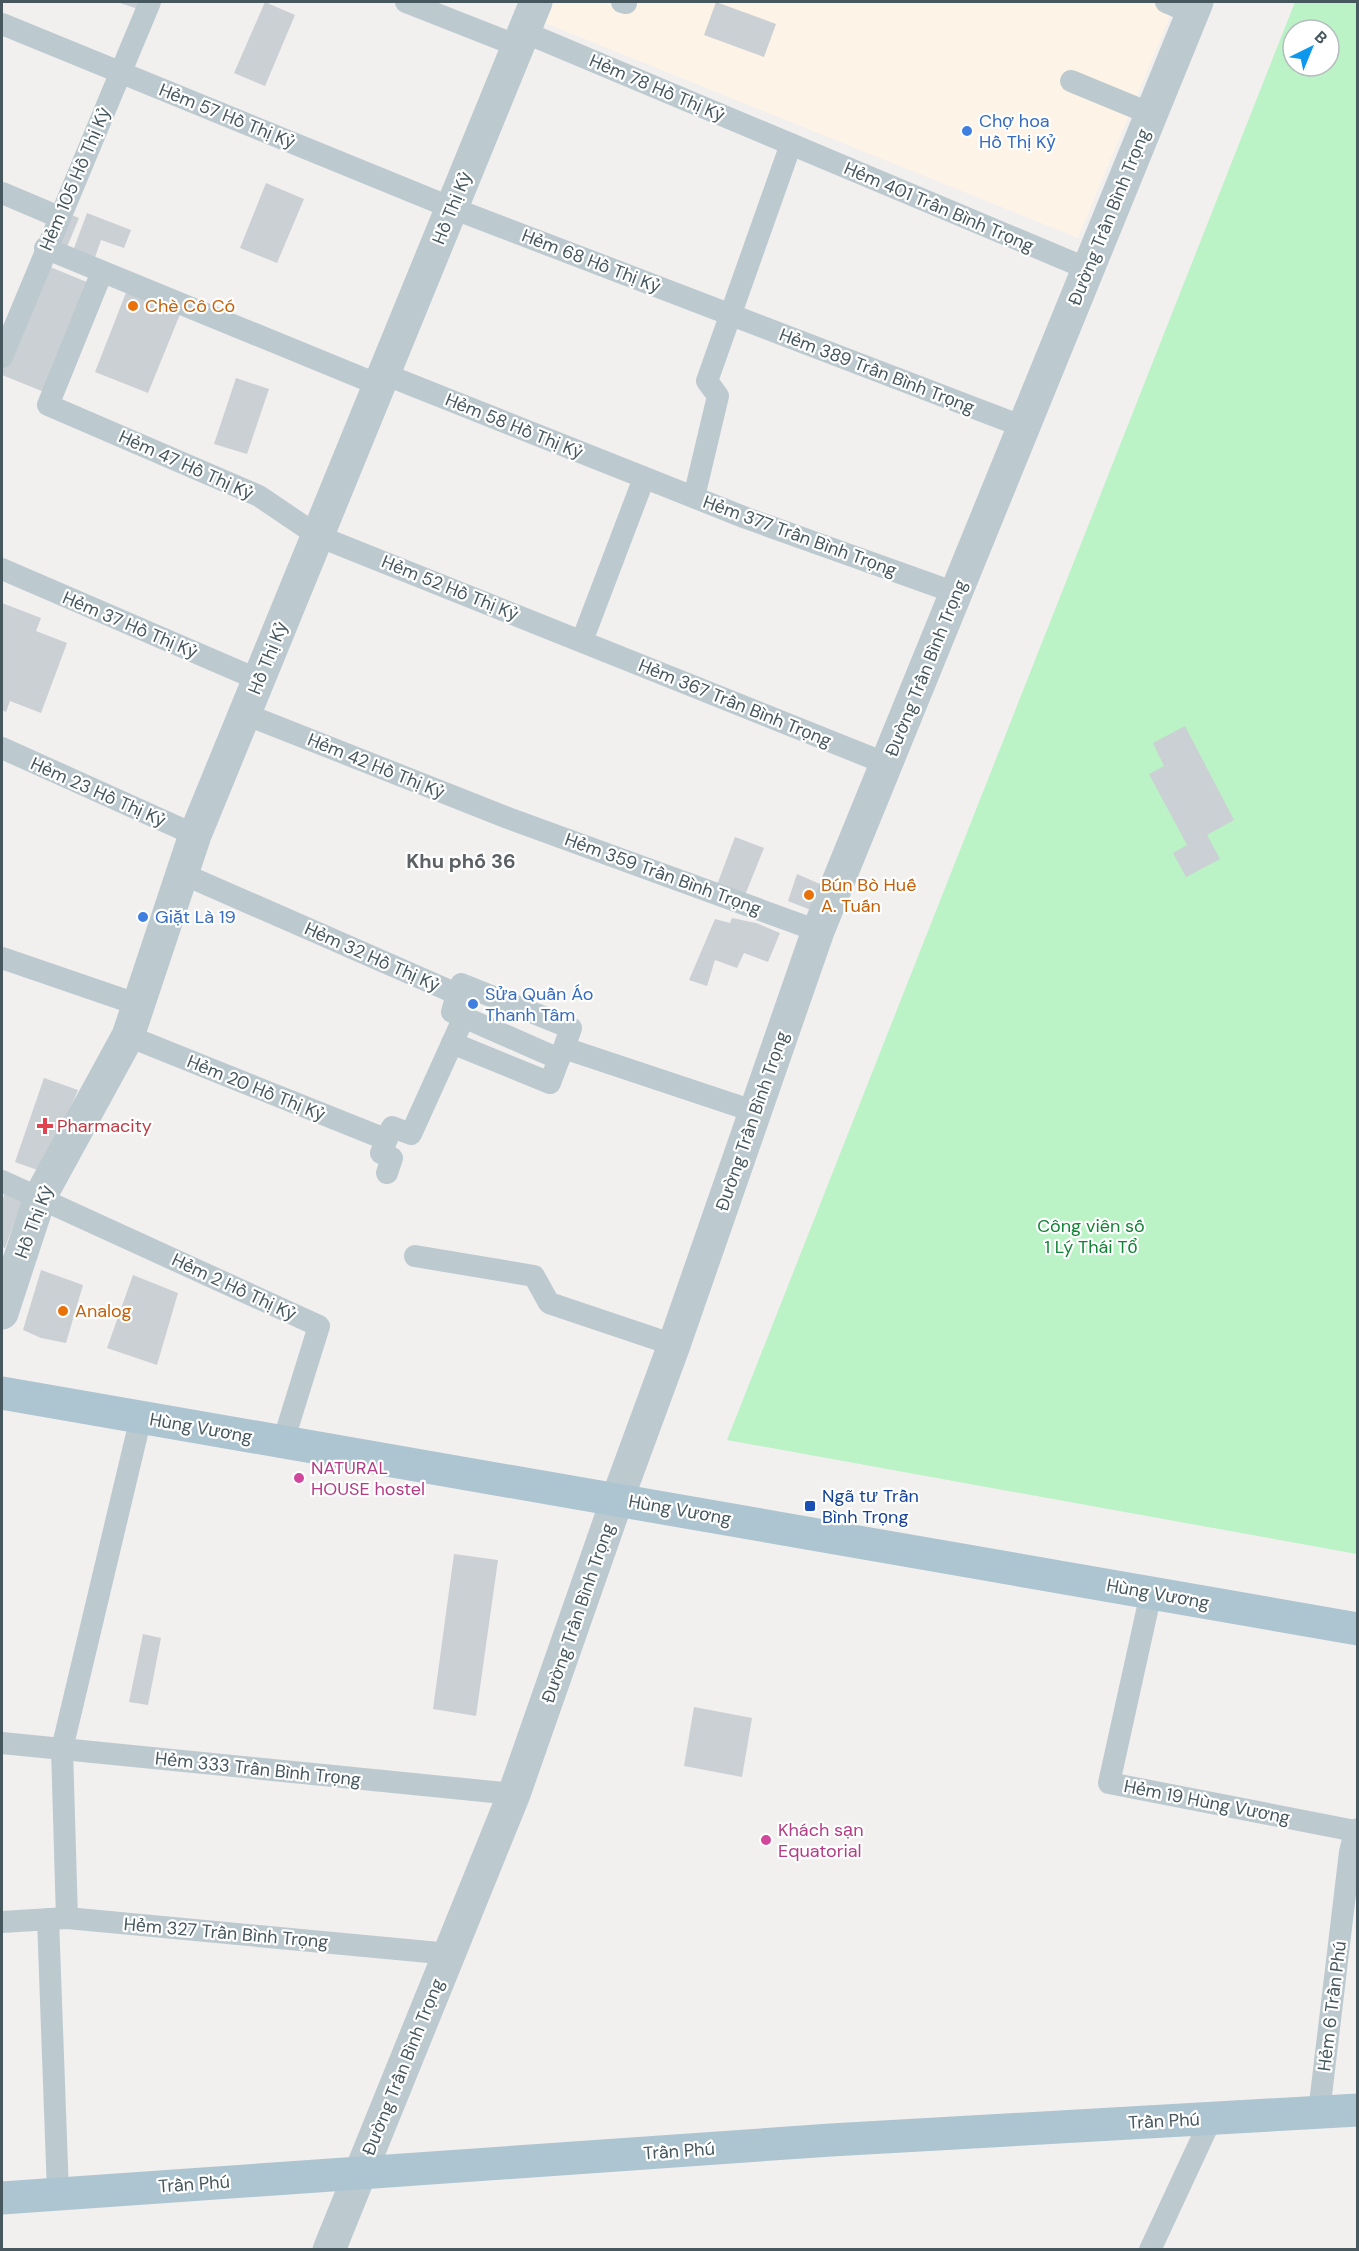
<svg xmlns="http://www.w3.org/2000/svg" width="1359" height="2251" font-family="'DM Sans',sans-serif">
	<rect width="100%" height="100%" fill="#f2efef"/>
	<!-- commercial -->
	<path fill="#fdf3e7" d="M554,2H1176L1078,238L545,23Z"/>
	<!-- green -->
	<path fill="#bbf2c6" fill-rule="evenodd" d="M1295,2H1357V1554L727,1440ZM1293,30H1329V66H1293Z"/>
	<!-- building -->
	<g fill="#cbd0d4">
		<path d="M117,2H140L138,9Z"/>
		<path d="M265,2L295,15L265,86L234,73Z"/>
		<path d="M716,2L776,24L764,57L704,35Z"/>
		<path d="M266,183L304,199L277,263L240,248Z"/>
		<path d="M64,212L79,218L64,254L49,248Z"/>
		<path d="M87,213L131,230L124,248L101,240L93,263L71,256Z"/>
		<path d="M43,264L94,285L49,394L2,375V365Z"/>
		<path d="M129,285L183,307L148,393L95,372Z"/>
		<path d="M236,378L269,389L247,454L214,444Z"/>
		<path d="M2,603L41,618L36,631L67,643L41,713L10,701L6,712L2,710Z"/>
		<path d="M1185,726L1234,820L1207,835L1220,859L1186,877L1173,853L1187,845L1149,774L1164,766L1153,743Z"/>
		<path d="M735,837L764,848L745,895L717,885Z"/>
		<path d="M797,874L829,888L821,914L788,901Z"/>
		<path d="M732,918L756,923L780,933L768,962L744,953L737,968L715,960L707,986L689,980L715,919L730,923Z"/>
		<path d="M44,1078L78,1090L43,1172L15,1162Z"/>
		<path d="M6,1188L24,1196L5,1248L2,1247V1202Z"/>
		<path d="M41,1270L83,1285L66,1343L41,1338L23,1330Z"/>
		<path d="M133,1275L178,1293L157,1365L107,1348Z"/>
		<path d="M454,1554L498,1560L476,1716L433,1709Z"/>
		<path d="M143,1634L161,1638L148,1705L129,1702Z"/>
		<path d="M694,1707L752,1718L742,1777L684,1766Z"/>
	</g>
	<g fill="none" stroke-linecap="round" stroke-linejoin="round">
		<!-- service -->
		<g stroke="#bccacf" stroke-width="22">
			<path d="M406,2L518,46"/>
			<path d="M622,2L626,3"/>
			<path d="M1166,2L1192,13"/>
			<path d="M2,24L452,208L1024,427"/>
			<path d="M524,32L1088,269"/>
			<path d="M1071,81L1151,114"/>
			<path d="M2,193L59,217"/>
			<path d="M45,248L379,385"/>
			<path d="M102,272L48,405L259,496L318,536L887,764"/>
			<path d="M2,357L150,2"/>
			<path d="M384,374L746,518L956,593"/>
			<path d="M694,497L718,396L707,381L791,144"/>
			<path d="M2,569L259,680"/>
			<path d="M582,641L644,478"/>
			<path d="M245,714L508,818L818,931"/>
			<path d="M2,748L195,835"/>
			<path d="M183,874L457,994L461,984L571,1028L564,1048"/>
			<path d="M2,958L139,1005"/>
			<path d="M457,994L452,1012L559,1059L564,1048L756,1112"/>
			<path d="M128,1036L385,1139"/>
			<path d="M452,1043L550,1083L559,1059"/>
			<path d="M387,1173L392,1158L381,1153L392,1127L411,1134L464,1017"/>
			<path d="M2,1181L319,1326L283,1442"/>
			<path d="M415,1256L534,1276L549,1303L674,1345"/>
			<path d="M1151,1593L1109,1783L1355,1831"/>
			<path d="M2,1743L514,1794"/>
			<path d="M67,1918L62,1749L141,1417"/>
			<path d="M48,1919L58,2193"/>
			<path d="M2,1922L67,1918L450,1954"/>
			<path d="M1319,2112L1350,1852L1355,1831L1358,1829"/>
			<path d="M1150,2250L1211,2119"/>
		</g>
		<!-- minor -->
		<g stroke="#bccacf" stroke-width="33">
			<path d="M2,1313L40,1197L128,1036L195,835L536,2"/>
			<path d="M617,1500L674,1345L818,931L1197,2"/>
		</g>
		<!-- tertiary -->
		<path stroke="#bccacf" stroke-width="33" d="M329,2250L514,1794L617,1500"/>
		<!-- primary -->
		<g stroke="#adc5d0" stroke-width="33">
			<path d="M2,1393L1358,1629"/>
			<path d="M2,2198L831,2140L1358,2110"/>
		</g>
	</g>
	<!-- markers -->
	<g fill="#3f7fe0" stroke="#fff" stroke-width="2">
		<circle cx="967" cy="131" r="6"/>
		<circle cx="143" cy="917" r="6"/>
		<circle cx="473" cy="1004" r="6"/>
	</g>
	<g fill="#e8710a" stroke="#fff" stroke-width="2">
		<circle cx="133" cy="306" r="6"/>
		<circle cx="809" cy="895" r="6"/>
		<circle cx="63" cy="1311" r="6"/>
	</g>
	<path fill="#e0444e" stroke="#fff" stroke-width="2" d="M42 1117h6v6h6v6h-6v6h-6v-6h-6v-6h6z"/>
	<g fill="#d1479c" stroke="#fff" stroke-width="2">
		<circle cx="299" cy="1478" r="6"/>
		<circle cx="766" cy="1840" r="6"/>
	</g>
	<rect fill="#1a4fb4" stroke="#fff" stroke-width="2" x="804" y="1500" width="12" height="12" rx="3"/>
	<g text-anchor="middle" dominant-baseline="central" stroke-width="4.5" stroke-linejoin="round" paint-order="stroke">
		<!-- street labels -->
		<g font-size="18" fill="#46575e" stroke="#fff">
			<text transform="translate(657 88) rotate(23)">Hẻm 78 Hồ Thị Kỷ</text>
			<text transform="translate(227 116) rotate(22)">Hẻm 57 Hồ Thị Kỷ</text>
			<text transform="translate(75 179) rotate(-67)">Hẻm 105 Hồ Thị Kỷ</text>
			<text transform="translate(939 207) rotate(23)">Hẻm 401 Trần Bình Trọng</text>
			<text transform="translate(452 208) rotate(-68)">Hồ Thị Kỷ</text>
			<text transform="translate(1109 217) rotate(-68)">Đường Trần Bình Trọng</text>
			<text transform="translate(591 261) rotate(21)">Hẻm 68 Hồ Thị Kỷ</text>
			<text transform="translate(877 371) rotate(21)">Hẻm 389 Trần Bình Trọng</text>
			<text transform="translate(514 426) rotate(22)">Hẻm 58 Hồ Thị Kỷ</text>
			<text transform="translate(186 465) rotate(24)">Hẻm 47 Hồ Thị Kỷ</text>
			<text transform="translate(800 536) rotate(20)">Hẻm 377 Trần Bình Trọng</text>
			<text transform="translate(450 588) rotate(22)">Hẻm 52 Hồ Thị Kỷ</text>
			<text transform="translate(130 625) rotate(23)">Hẻm 37 Hồ Thị Kỷ</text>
			<text transform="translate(268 658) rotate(-68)">Hồ Thị Kỷ</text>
			<text transform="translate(926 668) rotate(-68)">Đường Trần Bình Trọng</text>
			<text transform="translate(735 703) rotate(22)">Hẻm 367 Trần Bình Trọng</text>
			<text transform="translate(376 766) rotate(22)">Hẻm 42 Hồ Thị Kỷ</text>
			<text transform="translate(98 792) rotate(24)">Hẻm 23 Hồ Thị Kỷ</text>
			<text transform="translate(663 874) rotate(20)">Hẻm 359 Trần Bình Trọng</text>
			<text transform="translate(372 957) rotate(24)">Hẻm 32 Hồ Thị Kỷ</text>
			<text transform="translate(256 1088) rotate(22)">Hẻm 20 Hồ Thị Kỷ</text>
			<text transform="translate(752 1121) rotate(-71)">Đường Trần Bình Trọng</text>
			<text transform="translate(34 1222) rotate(-69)">Hồ Thị Kỷ</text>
			<text transform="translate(234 1287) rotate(25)">Hẻm 2 Hồ Thị Kỷ</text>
			<text transform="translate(201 1428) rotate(10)">Hùng Vương</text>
			<text transform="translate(680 1510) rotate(10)">Hùng Vương</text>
			<text transform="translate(1158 1594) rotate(10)">Hùng Vương</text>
			<text transform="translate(578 1613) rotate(-71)">Đường Trần Bình Trọng</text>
			<text transform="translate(258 1769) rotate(6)">Hẻm 333 Trần Bình Trọng</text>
			<text transform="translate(1207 1802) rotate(11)">Hẻm 19 Hùng Vương</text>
			<text transform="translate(226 1933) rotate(5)">Hẻm 327 Trần Bình Trọng</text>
			<text transform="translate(1332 2006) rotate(-83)">Hẻm 6 Trần Phú</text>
			<text transform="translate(403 2067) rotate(-68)">Đường Trần Bình Trọng</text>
			<text transform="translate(1164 2121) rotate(-3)">Trần Phú</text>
			<text transform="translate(679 2151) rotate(-4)">Trần Phú</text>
			<text transform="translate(194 2184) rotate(-4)">Trần Phú</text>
		</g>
		<!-- shop labels -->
		<g font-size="18" fill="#366cbe" stroke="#fff" text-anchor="start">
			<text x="979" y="121">Chợ hoa<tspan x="979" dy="21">Hồ Thị Kỷ</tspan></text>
			<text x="155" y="917">Giặt Là 19</text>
			<text x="485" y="994">Sửa Quần Áo<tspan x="485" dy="21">Thanh Tâm</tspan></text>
		</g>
		<!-- food labels -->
		<g font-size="18" fill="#c56008" stroke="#fff" text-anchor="start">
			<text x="145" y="306">Chè Cô Có</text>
			<text x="821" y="885">Bún Bò Huế<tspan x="821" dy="21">A. Tuấn</tspan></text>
			<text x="75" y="1311">Analog</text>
		</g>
		<!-- health labels -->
		<g font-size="18" fill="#be3a42" stroke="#fff" text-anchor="start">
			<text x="57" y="1126">Pharmacity</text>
		</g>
		<!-- park labels -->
		<g font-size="18" fill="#118435" stroke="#fff">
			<text x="1091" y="1226">Công viên số<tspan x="1091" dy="21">1 Lý Thái Tổ</tspan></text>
		</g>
		<!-- hotel labels -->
		<g font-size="18" fill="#b23c85" stroke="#fff" text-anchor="start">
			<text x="311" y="1468">NATURAL<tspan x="311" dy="21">HOUSE hostel</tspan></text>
			<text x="778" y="1830">Khách sạn<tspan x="778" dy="21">Equatorial</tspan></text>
		</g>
		<!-- transit labels -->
		<g font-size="18" fill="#164399" stroke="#fff" text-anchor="start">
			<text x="822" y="1496">Ngã tư Trần<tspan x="822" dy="21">Bình Trọng</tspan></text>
		</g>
		<!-- neighbourhood labels -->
		<g font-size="20" font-weight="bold" fill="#5b6164" stroke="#fff">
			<text x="461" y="861">Khu phố 36</text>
		</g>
	</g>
	<!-- border -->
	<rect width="1359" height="2251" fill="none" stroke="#46575e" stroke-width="6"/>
	<!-- north arrow -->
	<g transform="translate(1311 48) rotate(43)"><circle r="28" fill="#ffffff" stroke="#b5bcbf" stroke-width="1.5"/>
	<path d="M0-4.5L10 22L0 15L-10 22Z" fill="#0e98ed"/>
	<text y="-9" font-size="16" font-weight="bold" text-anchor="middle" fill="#46575e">B</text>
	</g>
</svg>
